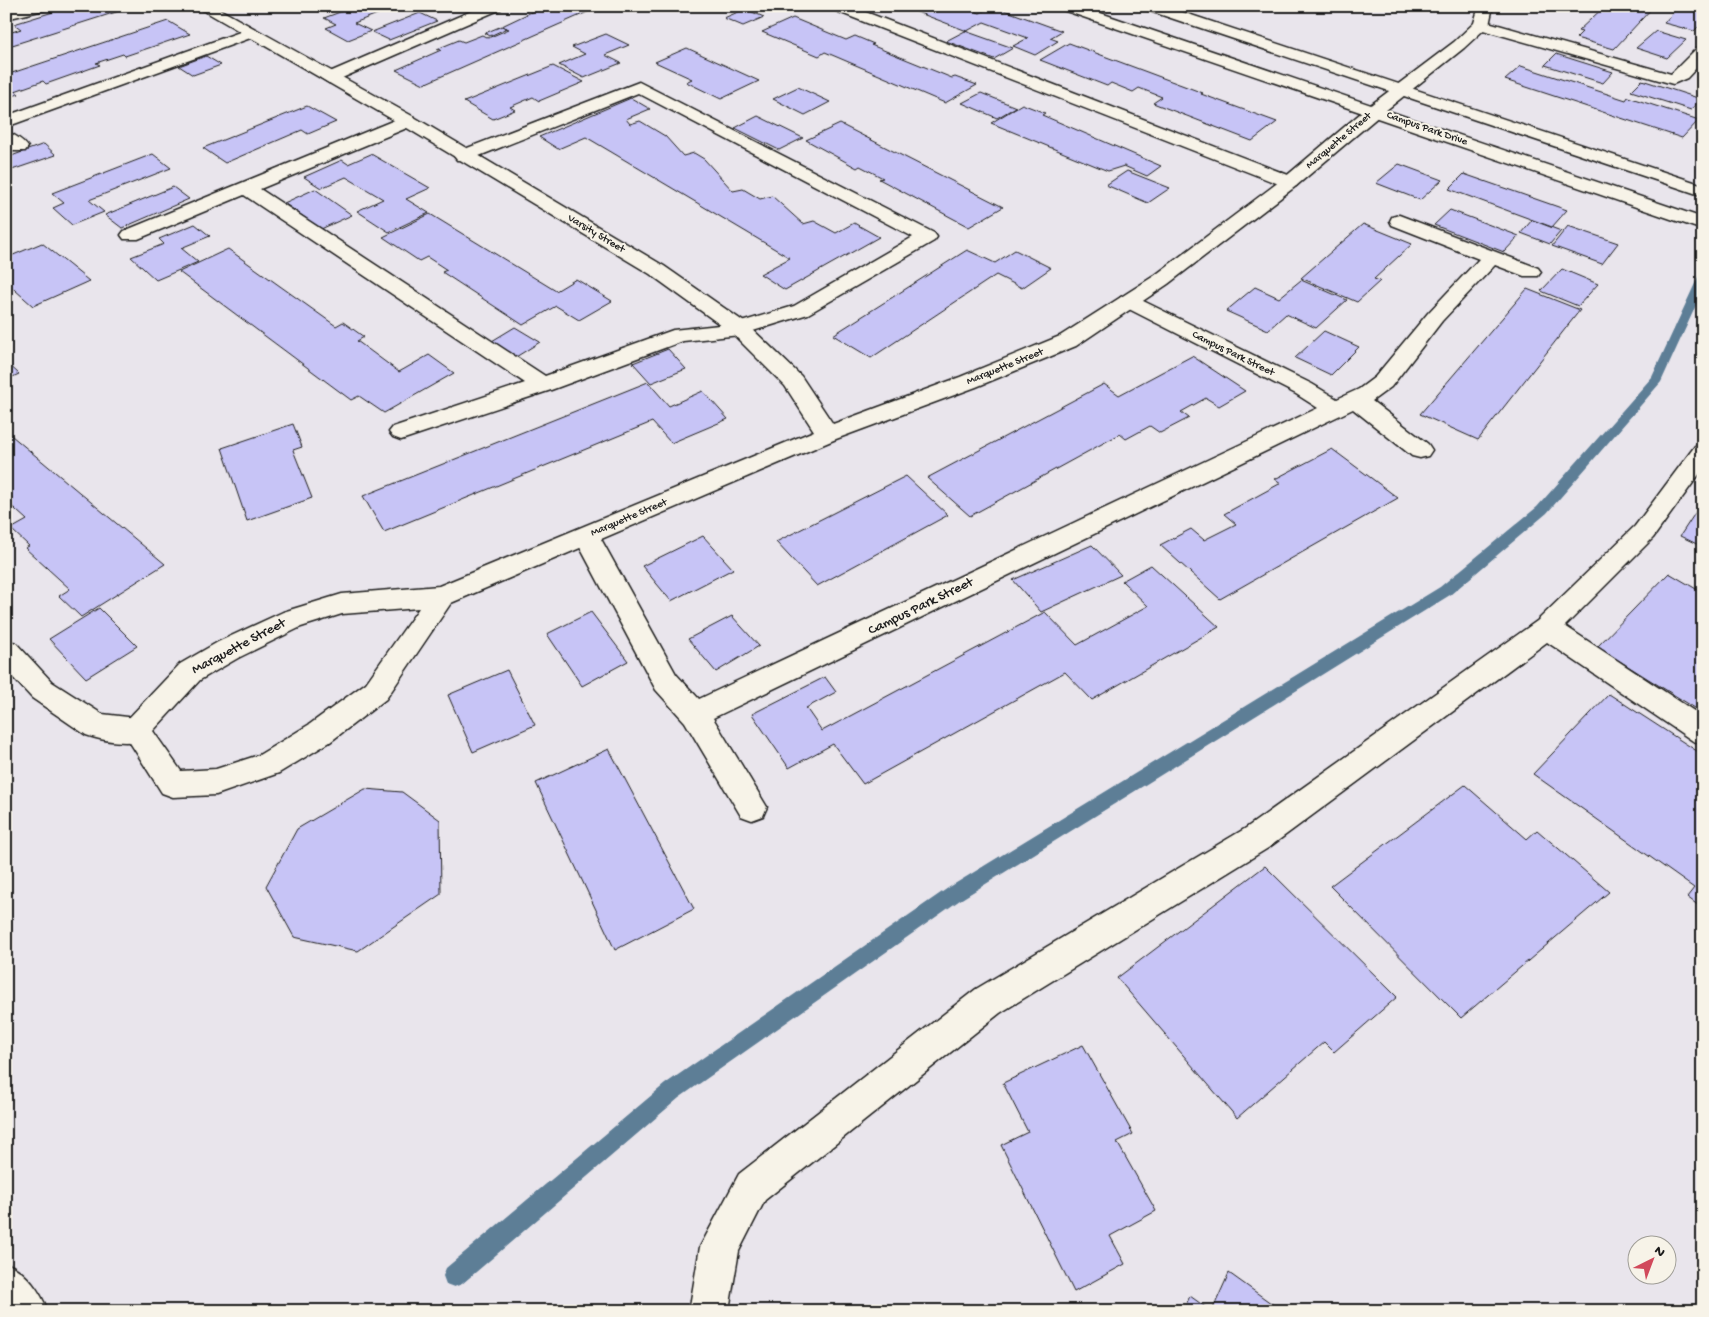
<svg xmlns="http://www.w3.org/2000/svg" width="1709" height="1317" font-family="'Gochi Hand',sans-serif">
	<rect width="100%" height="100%" fill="#e9e5ec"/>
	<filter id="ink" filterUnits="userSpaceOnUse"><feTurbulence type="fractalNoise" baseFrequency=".02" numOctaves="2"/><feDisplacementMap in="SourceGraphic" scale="10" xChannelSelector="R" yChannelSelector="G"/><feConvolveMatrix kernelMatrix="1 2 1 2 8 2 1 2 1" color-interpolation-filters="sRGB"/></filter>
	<g filter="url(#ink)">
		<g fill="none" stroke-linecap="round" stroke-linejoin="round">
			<!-- stream -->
			<path fill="#5d7e96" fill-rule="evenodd" d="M1703,274V290L1661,382L1547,513L1450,595L960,900L679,1098L462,1284L454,1287L446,1284L443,1276L446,1268L665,1084L948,888L1440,587L1537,507L1652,377L1698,277Z"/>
		</g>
		<!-- building -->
		<g fill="#c7c4f6" stroke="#1c1c1c">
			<path d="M82,6H135L6,47V34L21,29L14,24L66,8L69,10Z"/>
			<path d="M356,6H398L354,23L371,31L348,40L326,28L336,24L324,18Z"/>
			<path d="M544,6H601L424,84L396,70L441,50L437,49L459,40L464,42L482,35L488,38L509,29L502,26Z"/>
			<path d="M901,6H961L980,13L993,6L1062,31L1050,38L1058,41L1035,55L1013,46L1028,38L984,22L967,31Z"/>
			<path d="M1605,6H1654L1614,49L1576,38L1582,32L1578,31Z"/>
			<path d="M1679,6L1703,12V22L1694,31L1664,23Z"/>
			<path d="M745,9L764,17L743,26L724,18Z"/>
			<path d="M420,13L437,21L389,40L372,32Z"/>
			<path d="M793,18L846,40L855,36L874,44L871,45L952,78L955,77L977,85L945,103L825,52L819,56L762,32Z"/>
			<path d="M168,21L190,34L125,56L123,54L96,63L100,65L46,84L43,81L15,91L19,94L6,98V75Z"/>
			<path d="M502,26L507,28L490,36L485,33Z"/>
			<path d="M965,31L1013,48L994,59L946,41Z"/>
			<path d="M1656,31L1686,40L1667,58L1636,48Z"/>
			<path d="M606,34L629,45L605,55L621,63L584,78L559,65L585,54L572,47Z"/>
			<path d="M1069,43L1203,93L1201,94L1277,122L1252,141L1153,103L1162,97L1139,88L1133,92L1111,83L1107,86L1040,60Z"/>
			<path d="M687,48L759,81L721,99L686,82L692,79L655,62Z"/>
			<path d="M1556,54L1613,72L1603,83L1545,65Z"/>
			<path d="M206,56L221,65L193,75L179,66Z"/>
			<path d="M553,66L584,82L539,101L533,97L510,107L515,110L493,119L464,102Z"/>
			<path d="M1521,66L1626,100L1628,97L1699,120L1682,138L1505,80Z"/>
			<path d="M1642,80L1701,99L1691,110L1631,91Z"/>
			<path d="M798,87L830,102L805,115L773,99Z"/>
			<path d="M981,93L1016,107L997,118L962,103Z"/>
			<path d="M631,98L650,109L626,119L630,124L640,121L665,136L683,156L694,153L704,159L733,191L743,189L760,199L772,196L803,224L814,221L836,233L854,223L879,237L785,290L760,274L790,258L586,137L558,149L539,137Z"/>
			<path d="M1022,104L1045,113L1042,115L1161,166L1147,176L1124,166L1108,171L991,123Z"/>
			<path d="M307,106L336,122L308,134L302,130L225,163L203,148Z"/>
			<path d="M758,116L803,138L779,150L735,128Z"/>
			<path d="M840,124L1003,207L969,227L879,179L883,178L860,166L857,168L806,140Z"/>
			<path d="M44,144L56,155L6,172V158Z"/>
			<path d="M153,154L171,168L89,200L104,212L72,225L53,208L64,203L52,193Z"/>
			<path d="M371,154L430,188L406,199L429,213L389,232L357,211L383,199L346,177L321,188L304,177L342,160L348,164Z"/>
			<path d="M1399,164L1442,180L1420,200L1376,183Z"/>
			<path d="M1127,171L1170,188L1148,203L1106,185Z"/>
			<path d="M1464,174L1567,210L1552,227L1449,189Z"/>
			<path d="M173,187L189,199L122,228L105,215Z"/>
			<path d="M315,189L352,215L321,229L284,203Z"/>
			<path d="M1450,210L1519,236L1504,252L1434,225Z"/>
			<path d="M430,214L556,291L576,279L612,301L579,320L556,306L523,325L442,272L447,270L427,257L419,261L383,237Z"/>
			<path d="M1532,220L1561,231L1550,244L1521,233Z"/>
			<path d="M195,224L210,236L181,248L198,262L156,280L131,257L164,244L159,239Z"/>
			<path d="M1363,224L1412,244L1374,279L1380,281L1357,302L1301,278Z"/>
			<path d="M1568,226L1618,243L1602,264L1552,246Z"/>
			<path d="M42,243L89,281L33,306L6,282V258Z"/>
			<path d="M228,249L336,326L343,322L364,337L357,341L399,372L429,355L454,373L384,413L359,396L351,400L179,272Z"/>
			<path d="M967,250L995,263L1015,250L1051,268L1022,288L996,275L871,358L833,335Z"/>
			<path d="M1562,269L1598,284L1578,306L1541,291Z"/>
			<path d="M1301,280L1347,300L1316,328L1286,314L1268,330L1226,311L1255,287L1279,298Z"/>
			<path d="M1527,289L1580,310L1478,440L1420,414Z"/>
			<path d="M515,327L540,342L511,360L487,344Z"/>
			<path d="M1324,331L1359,347L1331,375L1295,358Z"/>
			<path d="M668,349L686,369L651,383L633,363Z"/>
			<path d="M1192,356L1245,391L1219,406L1206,398L1181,412L1189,418L1160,433L1150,426L1126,439L1120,434L970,516L927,478L1104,384L1119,395Z"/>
			<path d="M6,362L19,374L6,380Z"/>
			<path d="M648,382L669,406L703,391L728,419L671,443L652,422L384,532L363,496Z"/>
			<path d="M293,424L302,447L293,450L312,498L247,521L222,448Z"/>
			<path d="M6,431L165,564L81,617L59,596L70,589L25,548L29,546L11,529L27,520L6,501Z"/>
			<path d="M1332,449L1398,498L1220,599L1160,545L1191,529L1204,540L1236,524L1224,514L1281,483L1275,479Z"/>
			<path d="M906,476L948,515L817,586L776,542Z"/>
			<path d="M1703,501V547L1680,536Z"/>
			<path d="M703,536L733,569L671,601L642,566Z"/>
			<path d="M1092,545L1121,575L1041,612L1013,580Z"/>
			<path d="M1151,565L1219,627L1092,700L1065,672L863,784L833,744L789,768L752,714L825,677L836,692L806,708L822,731L1045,612L1077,645L1148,606L1122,581Z"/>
			<path d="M1669,573L1703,593V713L1597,647Z"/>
			<path d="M99,608L137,646L86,678L49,639Z"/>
			<path d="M591,612L628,661L582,686L547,634Z"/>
			<path d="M732,616L759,646L716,672L688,639Z"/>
			<path d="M507,670L535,725L473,752L448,695Z"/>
			<path d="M1609,694L1703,755V909L1687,897L1694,888L1533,774Z"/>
			<path d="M609,749L694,909L615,950L536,783Z"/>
			<path d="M1465,785L1527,839L1537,830L1609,892L1461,1018L1330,886Z"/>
			<path d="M365,789L402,792L440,820L441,894L358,951L294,937L266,886L297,829Z"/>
			<path d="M1265,866L1397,997L1334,1052L1324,1042L1237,1118L1117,978Z"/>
			<path d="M1083,1045L1133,1134L1117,1142L1156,1211L1110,1236L1125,1264L1074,1292L1001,1145L1028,1132L1003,1083Z"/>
			<path d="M1229,1273L1282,1311H1212Z"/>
			<path d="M1190,1296L1211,1311H1183Z"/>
		</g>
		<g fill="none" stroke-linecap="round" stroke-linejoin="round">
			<defs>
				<g id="lane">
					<path d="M24,6H50L48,9L6,19V10Z"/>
					<path d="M483,6H503L501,9L335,81L329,83L321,78L323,75Z"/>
					<path d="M829,6H850L1296,178L1299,182L1296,186H1284L831,9Z"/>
					<path d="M1481,20L1671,74L1697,48L1703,46V61L1687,78L1673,84L1476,28L1473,25L1476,22Z"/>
					<path d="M251,28L256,30L259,33L256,36L6,127V116Z"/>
					<path d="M639,82L934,233L937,237L934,241L808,314L740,335L683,341L551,390L401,440L393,437L389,432L393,427L525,383L244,195L138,239H124L121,235L124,231L402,117H414L416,121L414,125L260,189L545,376L673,330L738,323L794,306L913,237L638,93L469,160H457L454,156L457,152Z"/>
					<path d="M6,132C14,134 23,140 28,147L25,151H13L6,146Z"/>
					<path d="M1399,215L1538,268L1541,272L1538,276H1524L1495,265L1442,321L1391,387L1372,401L1428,444L1432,450L1428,456L1420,458L1412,456L1353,409L713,718L767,807L763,816L752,820L741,816L685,722L656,690L574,536L578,530L587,527L596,530L676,674L699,699L1318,408L1296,394L1121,305L1118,301L1121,297L1128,295L1135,297L1312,384L1337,399L1359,389L1375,377L1428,313L1479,259L1392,225L1390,221L1392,217Z"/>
					<path d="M1703,444V469L1653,538L1565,626L1703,717V744L1693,741L1547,642L1268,848L1000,1013L765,1200L739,1251L730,1304L733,1311H692L690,1306L700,1247L739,1174L976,989L1246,828L1537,621L1635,526L1695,446Z"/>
					<path d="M6,640L16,643L52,682L102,714L136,718L146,721L150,730L146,739C128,745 104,741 86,735L32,698L6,670Z"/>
				</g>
				<path id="street" d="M196,6H214L414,117L664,266L747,324L801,376L833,424L960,377L1060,336L1154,276L1284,178L1368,107L1454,42L1474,23L1479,6H1493L1489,25L1464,48L1380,115L1296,186L1168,284L1076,346L976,387L836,439L451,603L386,699L330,742L279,773L216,795L173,797L162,793L122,730L126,721L180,664L218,642L283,612L342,594L439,586L814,431L785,386L733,334L650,274L402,125ZM419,608L366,683L310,724L259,755L216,769L181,771L153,731L200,680L238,658L301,627L342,614Z"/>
				<g id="secondary">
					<path d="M1058,6H1080L1703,218V230L1060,9Z"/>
					<path d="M1142,6H1164L1703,185V196L1144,9Z"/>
				</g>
				<path id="highway" d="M6,1263C27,1272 40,1291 48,1311H6Z"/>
			</defs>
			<!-- lane casing -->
			<use href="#lane" stroke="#1c1c1c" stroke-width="3"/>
			<!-- street casing -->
			<use href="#street" stroke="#1c1c1c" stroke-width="3"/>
			<!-- secondary casing -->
			<use href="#secondary" stroke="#1c1c1c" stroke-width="3"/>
			<!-- highway casing -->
			<use href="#highway" stroke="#1c1c1c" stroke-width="3"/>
			<!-- lane -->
			<use href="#lane" fill="#f7f3e8" fill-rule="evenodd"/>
			<!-- street -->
			<use href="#street" fill="#f7f3e8" fill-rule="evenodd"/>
			<!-- secondary -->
			<use href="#secondary" fill="#f7f3e8" fill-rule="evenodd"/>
			<!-- highway -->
			<use href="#highway" fill="#f7f3e8" fill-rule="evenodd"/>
		</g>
	</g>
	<g text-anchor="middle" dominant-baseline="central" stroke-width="4" stroke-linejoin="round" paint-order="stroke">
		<!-- far-street labels -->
		<g font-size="11" fill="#1c1c1c" stroke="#f7f3e8">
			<text transform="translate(1427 129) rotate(19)">Campus Park Drive</text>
			<text transform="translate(1339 141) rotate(-40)">Marquette Street</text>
			<text transform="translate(596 234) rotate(31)">Varsity Street</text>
			<text transform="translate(1233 354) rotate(26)">Campus Park Street</text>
			<text transform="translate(1005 367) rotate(-22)">Marquette Street</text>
			<text transform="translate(629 518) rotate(-23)">Marquette Street</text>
		</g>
		<!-- street labels -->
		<g font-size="14" fill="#1c1c1c" stroke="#f7f3e8">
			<text transform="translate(921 607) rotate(-26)">Campus Park Street</text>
			<text transform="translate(239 647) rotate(-28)">Marquette Street</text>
		</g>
	</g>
	<!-- margin -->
	<rect width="1709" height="1317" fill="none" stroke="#f7f3e8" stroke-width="25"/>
	<rect x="12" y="12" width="1684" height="1292" fill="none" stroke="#1c1c1c" stroke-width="2" filter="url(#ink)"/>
	<!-- north arrow -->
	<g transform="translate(1652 1260) rotate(42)"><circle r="24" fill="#f7f3e8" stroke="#9f9d96"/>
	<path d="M0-4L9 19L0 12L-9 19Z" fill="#d1495b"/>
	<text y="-8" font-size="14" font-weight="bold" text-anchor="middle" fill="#1c1c1c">N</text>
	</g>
</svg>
